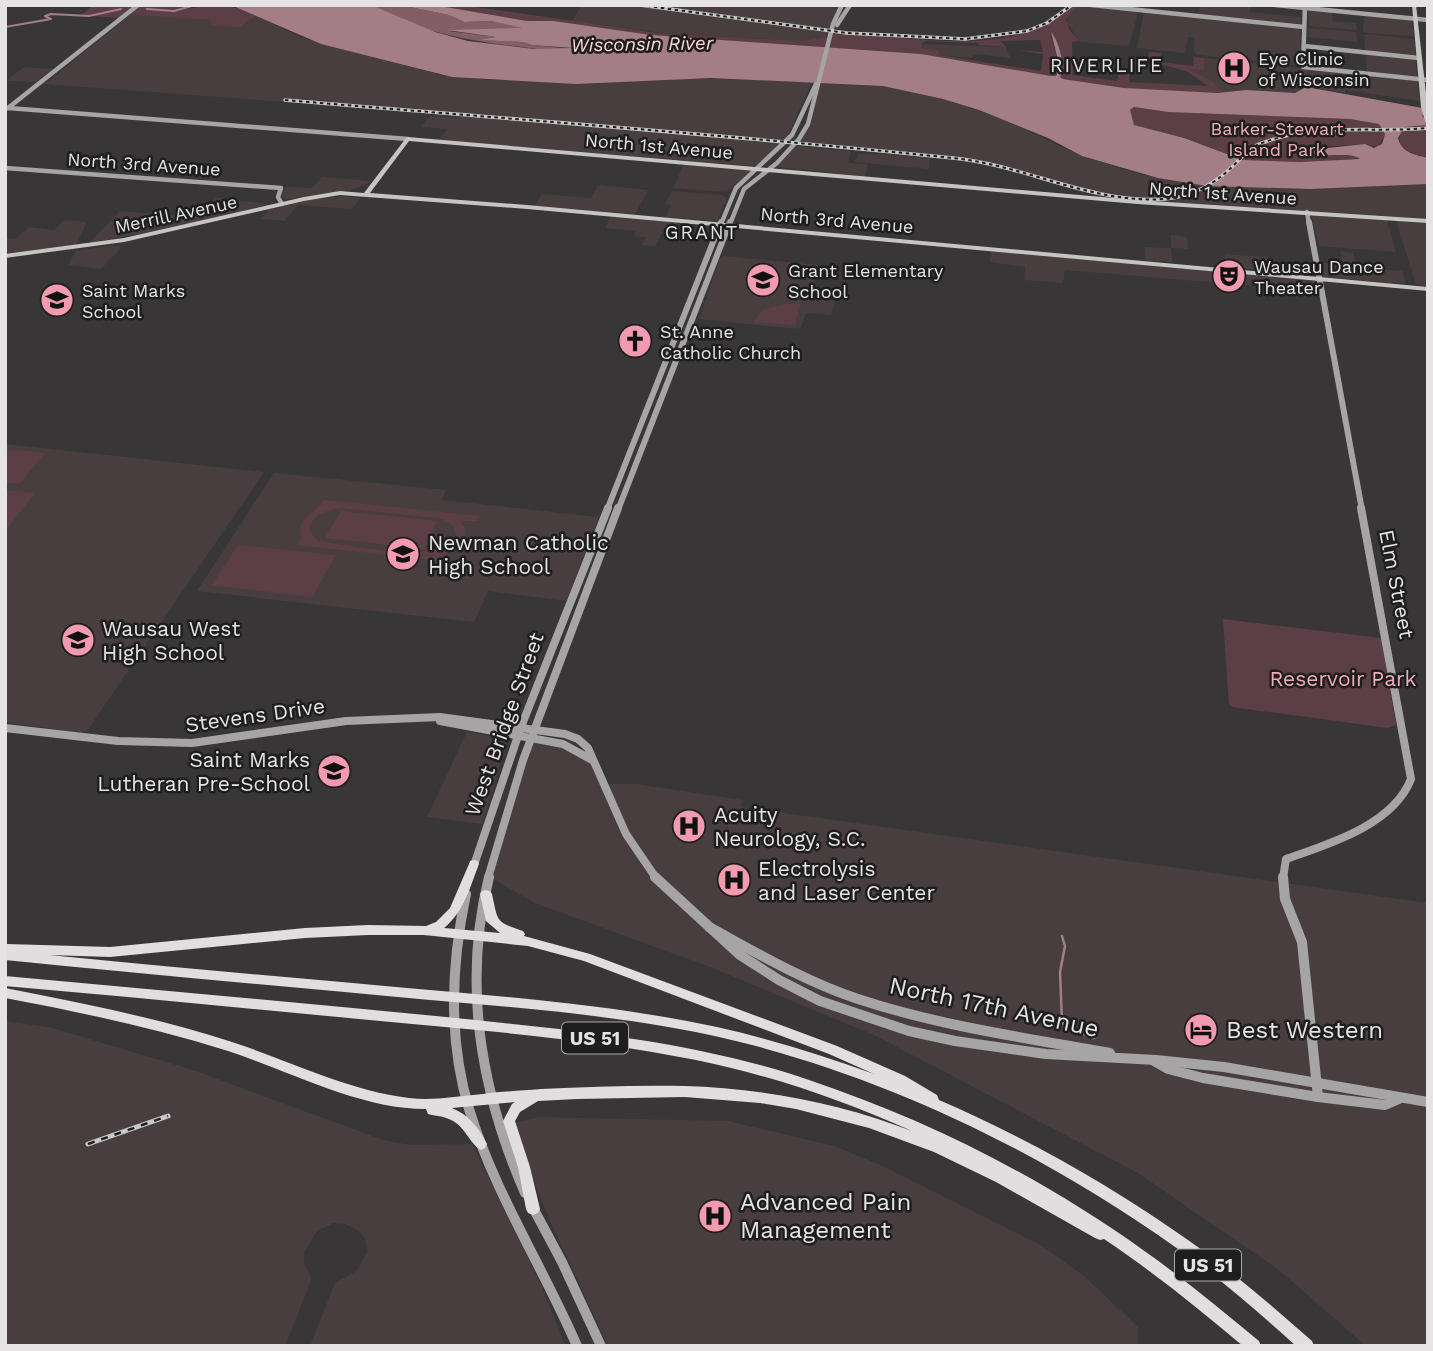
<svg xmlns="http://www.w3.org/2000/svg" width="1433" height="1351" font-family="'Work Sans',sans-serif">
	<rect width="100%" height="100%" fill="#393637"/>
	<!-- built -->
	<g fill="#483e40">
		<path d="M582,5H843L828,37L801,41L662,33L572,21Z"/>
		<path d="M1078,5L1138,12L1129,46L1080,42L1066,21Z"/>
		<path d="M1200,5H1250V12L1301,17V24L1198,14Z"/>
		<path d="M1308,11L1332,12L1333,21L1356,23L1357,30L1309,26Z"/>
		<path d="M1144,12L1300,29V62L1297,65L1198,55L1194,52V37H1188L1185,53L1137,48Z"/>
		<path d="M131,14L211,20L239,27L257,15L297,36L340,49L411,65L440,75L491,80H538L576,84L690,78L812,82L788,135L757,165L752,166L439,140L447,129L421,127L430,116L457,118L458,115L45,84Z"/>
		<path d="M1364,16L1411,20L1414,36L1366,33L1363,32Z"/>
		<path d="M1308,28L1356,32L1357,42L1308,37Z"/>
		<path d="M1364,34L1414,39L1417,77L1367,72Z"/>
		<path d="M921,44L1006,47L1010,58L973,54L972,58L939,55L922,50Z"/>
		<path d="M1205,58L1345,73V93L1305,87L1295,93L1248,90L1224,93L1212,81L1190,70L1204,68Z"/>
		<path d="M24,67L53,69L36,82L6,81Z"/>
		<path d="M1346,73L1417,81L1420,101L1346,90Z"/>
		<path d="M822,82L883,86L943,99L1000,118L1082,156L1139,174L1207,186L1182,196L1141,199L1098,193L984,162L795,144L808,124L817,89Z"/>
		<path d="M795,146L851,151L848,163L868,164L865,176L778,167Z"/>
		<path d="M859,154L892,155L930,158L929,169L854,162Z"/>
		<path d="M684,164L752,170L727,192L673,188Z"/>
		<path d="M322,177L373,181L352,190L288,199L282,198V193L287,187L312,188Z"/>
		<path d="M1428,184V220L1174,202L1214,186L1310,189Z"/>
		<path d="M598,185L648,190L635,214L535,206L542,194L591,198Z"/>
		<path d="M672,191L722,195L727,198L717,221L666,217L671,205L665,204Z"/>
		<path d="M344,196L360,198L352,209L298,205L284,221L261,219L269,210L309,200Z"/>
		<path d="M216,198L269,204L172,228L89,243L120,211L196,217Z"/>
		<path d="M1311,214L1387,220L1396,252L1319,246Z"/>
		<path d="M611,216L677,222L673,234L662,233L655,246L642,245L646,237L634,236L636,231L606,228Z"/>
		<path d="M65,220L87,222L76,245L5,254L6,238L15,239L29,227L54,230Z"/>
		<path d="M1396,221L1428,223V287L1416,284Z"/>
		<path d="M1171,235L1187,237L1188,249L1171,248L1172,262L1145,260V247L1171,248Z"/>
		<path d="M112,245L120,246L119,250L101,269L68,265L76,251Z"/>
		<path d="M991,250L1315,281L1318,291L1065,270L1063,283L1024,280L1025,267L990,262Z"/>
		<path d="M1340,251L1353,253L1357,267L1402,271L1406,284L1324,277L1321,263L1349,266L1343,265Z"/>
		<path d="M1225,254L1267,257L1270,271L1226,267Z"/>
		<path d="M723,256L818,265L810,298L835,301L831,315L806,313L801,327L798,329L699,319L720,258Z"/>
		<path d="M5,444L264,472L87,731L81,733L5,722Z"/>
		<path d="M274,473L446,490L442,500L599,517L566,601L488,591L474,622L197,591Z"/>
		<path d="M467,732L504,739L507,743L482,824L427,817Z"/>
		<path d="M531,739L553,742L592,760L602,784H636L742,800L741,807L1428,903V1346H1366L1279,1270L1138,1173L874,1035L710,967L535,903L489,877Z"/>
		<path d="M5,1021L49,1027L196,1071L383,1140L410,1145L472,1144L542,1287L565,1346H310L335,1283L358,1270L367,1252L365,1238L359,1231L345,1224L334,1223L317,1231L304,1252V1263L311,1278L309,1286L285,1346H5Z"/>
		<path d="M538,1117L728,1121L834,1146L880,1165L1042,1246L1084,1276L1138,1327V1346H608L551,1223L513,1130L512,1124Z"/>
	</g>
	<!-- green -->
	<g fill="#5c3f46" fill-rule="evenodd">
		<path d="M94,5H199L184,9C210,5 233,3 257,15L240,27L213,25L210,20L124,14L119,18L81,15Z"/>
		<path d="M434,5H462L657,33L801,41L828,37L830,31C893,36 963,50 1026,33C1047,27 1061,11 1078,5L1066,20L1070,31L1080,41L1072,42L1073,75L1117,81L1119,73L1130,74L1129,82L1208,86L1188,72L1147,60L1149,52L1161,53L1159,62L1193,66L1194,57L1205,58L1204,69L1191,70L1212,81L1224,93L1130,89L1063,79L1060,76C1066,65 1059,41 1050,32L1060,68L1056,76H1051L921,54L651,35L554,21H527ZM1040,40L1043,52L1017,50L1043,54L1041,71L939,55V50L922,49L921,44L926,41L978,43L979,45L1006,47L1001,41Z"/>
		<path d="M1134,107L1168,112L1350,119L1379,124L1385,134L1378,147L1365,144L1318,147L1314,154L1352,155L1360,159L1300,162L1243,160L1184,138L1134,125L1129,110Z"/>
		<path d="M1428,125V158C1411,154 1390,146 1404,127Z"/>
		<path d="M787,304H800L795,325L753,322L764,309Z"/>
		<path d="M5,449L45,453L19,484L5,483Z"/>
		<path d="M5,490L35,493L5,531Z"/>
		<path d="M324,500L480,516L477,521H461L465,530L464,539L448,552L444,561L297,545L302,538C294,517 316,514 324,500ZM340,508L440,518L454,526L456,537C436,565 359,546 329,543L317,540L309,530C311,515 326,510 340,508Z"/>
		<path d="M341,511L437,521L424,549L325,538Z"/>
		<path d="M238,545L336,555L312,597L212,585Z"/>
		<path d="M1223,619L1381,638L1396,725L1388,728L1232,707L1229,704Z"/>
	</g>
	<!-- forest -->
	<path fill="#835e67" d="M371,5H400L449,15L464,22L491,21L522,27L516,30L448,31L496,37L481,40L523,42L532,45L573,49C554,53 532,48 513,46C464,40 415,31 371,5Z"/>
	<!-- water -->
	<path fill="#a47e86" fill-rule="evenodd" d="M231,5H371L435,32L468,41L534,49L573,48L532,45L523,42L479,40L496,37L447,30L522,28L491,21L464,22L449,15L400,5H434L527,21H554L651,35L921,54L1051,76H1056L1060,68L1051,32C1059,41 1066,66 1060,77L1063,79L1124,88L1218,93L1246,90L1295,93L1306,87L1428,109L1422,116L1428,121V125L1404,127L1398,138C1401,152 1415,155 1428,158V184L1310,189L1207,186L1158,178L1082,156L1048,138L979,110L943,99L883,86L711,78L576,84L452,77L321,44ZM1134,107L1168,112L1350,119L1379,124L1385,134L1382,144L1374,148L1365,144L1309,150C1319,161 1348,150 1360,159L1300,162L1243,160L1184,138L1134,125L1130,110Z"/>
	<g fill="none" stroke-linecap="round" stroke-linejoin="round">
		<!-- stream-far1 -->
		<g stroke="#a47e86" stroke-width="2">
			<path d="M147,9L174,11L195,5"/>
			<path d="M5,27L51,19L45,16L51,14L89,16L121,9"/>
		</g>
		<!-- stream -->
		<path stroke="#a47e86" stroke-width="2.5" d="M1062,936L1065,946L1060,972L1062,1021L1065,1027L1094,1038"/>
		<!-- secondary-far3 -->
		<g stroke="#a7a4a5" stroke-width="4.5">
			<path d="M1091,5L1304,27"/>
			<path d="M1275,5L1428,20"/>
			<path d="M1305,5L1303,67L1428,80"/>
			<path d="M837,25L850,5"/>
			<path d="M1304,46L1419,58"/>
			<path d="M8,108L408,139"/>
			<path d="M8,108L138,5"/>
			<path d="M5,168L281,188L278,197L282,204"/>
			<path d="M1307,212L1309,224"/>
			<path d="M721,224L736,188L792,135L816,84"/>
			<path d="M730,224L744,189L777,163L799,139L808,124L833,24L842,5"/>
		</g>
		<!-- secondary-far2 -->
		<g stroke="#a7a4a5" stroke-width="6">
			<path d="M1309,222L1362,510"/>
			<path d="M607,510L721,222"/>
			<path d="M618,510L730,222"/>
		</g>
		<!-- secondary-far1 -->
		<g stroke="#a7a4a5" stroke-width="8">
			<path d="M440,721L563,744L592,760"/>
			<path d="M5,728L118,741L192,743L346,721L440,717L565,734L578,739L588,748L626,834L656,878"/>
			<path d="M473,868L521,727L608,508"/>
			<path d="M488,878L523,760L618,508"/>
			<path d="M1283,878L1286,859C1329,844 1393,825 1411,779L1361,508"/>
		</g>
		<!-- secondary -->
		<g stroke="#a7a4a5" stroke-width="10">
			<path d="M489,877C462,985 481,1092 525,1193"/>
			<path d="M655,877L740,955L779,980L820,1001L909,1031L955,1041L1046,1054L1156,1060L1224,1067L1428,1102"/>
			<path d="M1283,877L1285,899L1302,942L1318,1097"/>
			<path d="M466,894C451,965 448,1039 469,1109C494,1192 543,1267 577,1346"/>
			<path d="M709,927C757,953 806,982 858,999C940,1026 1026,1038 1110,1053"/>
			<path d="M1154,1061L1168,1069L1203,1078L1318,1097L1385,1105L1399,1099"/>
			<path d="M531,1204L562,1262L601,1346"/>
		</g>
		<!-- primary -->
		<g fill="#c6c3c3" fill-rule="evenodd">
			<path d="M1412,5H1416L1428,111V123L1425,121L1421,107Z"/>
			<path d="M408,137L1137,200L1428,219V223L1137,204L409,141L370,193L527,205L1428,287V291L527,209L340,195L304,201L124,242L5,258V254L124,238L304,197L340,191L364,193L406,138Z"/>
		</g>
		<!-- highway -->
		<g fill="#e2dedf" fill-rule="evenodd">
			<path d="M474,860L478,861L479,864C470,887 464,912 444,928L500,933L486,921L480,894L482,891L486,890L490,891L492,894C498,921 495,922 523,931L525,934L524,936L590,954L837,1046L905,1076L937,1095L939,1100C1027,1138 1110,1185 1188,1240C1232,1271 1272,1306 1312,1341L1314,1346H1296C1258,1312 1220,1278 1178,1249C1050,1158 908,1087 756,1046C646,1017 532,1009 419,999C281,986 143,974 5,960V945L7,944L110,947L305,928L368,925L426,926L436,922L450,908L469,864L470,861ZM368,935H424L528,946L584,961L829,1054L874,1074C823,1055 770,1039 717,1027C615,1005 511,997 407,988C288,977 168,967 49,955L110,957L305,938Z"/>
			<path d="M5,976C152,990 299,1002 446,1017C569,1030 692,1040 809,1080C928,1120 1041,1177 1143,1250C1183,1278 1221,1310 1259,1341L1261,1346H1243C1198,1308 1153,1272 1104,1239L1100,1240L1095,1238L996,1182L934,1152L869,1128L796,1109L760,1103L685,1097L577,1099L538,1101L520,1112L515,1121L530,1167L540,1209L538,1213L533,1215L528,1213L526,1209L518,1167L503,1121L512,1104L515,1102L452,1108C469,1115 479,1128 487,1144L485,1148L481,1150C469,1143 465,1126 451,1120C444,1116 435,1116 428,1114L426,1109C360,1109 290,1071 228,1051C155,1028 80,1012 5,998V988C82,1003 158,1018 232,1042C290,1061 347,1090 409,1098C433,1101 458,1096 483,1094C502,1091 522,1091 541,1089C589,1087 636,1085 684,1086C761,1088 840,1103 912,1131C842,1100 770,1075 696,1060C592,1039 485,1031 380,1021C255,1009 130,997 5,986Z"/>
		</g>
		<defs>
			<g id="rail-far1">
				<path d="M640,5L847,33L965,39L1027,31L1047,23L1072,5"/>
				<path d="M285,100C508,119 731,135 953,158C1025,165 1091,204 1165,199C1192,197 1213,185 1232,167C1242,157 1251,146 1265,142C1316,123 1374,133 1428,128"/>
			</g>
			<path id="rail" d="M88,1144L168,1116"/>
		</defs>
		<!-- rail-far1 casing -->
		<use href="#rail-far1" stroke="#c9c7c8" stroke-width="3.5"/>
		<!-- rail casing -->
		<use href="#rail" stroke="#c9c7c8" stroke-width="5"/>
		<!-- rail-far1 -->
		<use href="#rail-far1" stroke="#1f1e1e" stroke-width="2" stroke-dasharray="3.5" stroke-linecap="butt"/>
		<!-- rail -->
		<use href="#rail" stroke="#1f1e1e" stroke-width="2.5" stroke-dasharray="7" stroke-linecap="butt"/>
	</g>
	<!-- icons -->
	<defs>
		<symbol id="hospital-disc" viewBox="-11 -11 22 22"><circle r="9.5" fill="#f29aaf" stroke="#1f1e1e"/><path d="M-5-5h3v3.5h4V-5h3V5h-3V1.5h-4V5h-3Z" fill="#111"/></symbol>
		<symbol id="theatre-disc" viewBox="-11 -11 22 22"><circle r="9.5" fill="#f29aaf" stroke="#1f1e1e"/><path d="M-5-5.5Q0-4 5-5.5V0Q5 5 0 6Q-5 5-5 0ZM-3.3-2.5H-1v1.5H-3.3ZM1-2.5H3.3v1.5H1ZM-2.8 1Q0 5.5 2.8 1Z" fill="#111"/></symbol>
		<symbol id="school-disc" viewBox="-11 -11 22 22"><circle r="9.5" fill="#f29aaf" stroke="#1f1e1e"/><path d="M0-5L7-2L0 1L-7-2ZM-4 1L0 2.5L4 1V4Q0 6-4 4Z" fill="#111"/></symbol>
		<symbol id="church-disc" viewBox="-11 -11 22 22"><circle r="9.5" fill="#f29aaf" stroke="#1f1e1e"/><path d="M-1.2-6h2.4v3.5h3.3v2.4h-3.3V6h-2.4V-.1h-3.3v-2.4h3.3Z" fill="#111"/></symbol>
		<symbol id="hotel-disc" viewBox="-11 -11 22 22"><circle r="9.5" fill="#f29aaf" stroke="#1f1e1e"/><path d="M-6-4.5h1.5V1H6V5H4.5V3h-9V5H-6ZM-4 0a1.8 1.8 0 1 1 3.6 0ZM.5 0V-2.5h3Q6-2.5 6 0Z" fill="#111"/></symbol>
	</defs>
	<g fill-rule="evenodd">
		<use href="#hospital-disc" x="1215" y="49" width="38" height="38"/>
		<use href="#theatre-disc" x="1210" y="257" width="38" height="38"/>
		<use href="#school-disc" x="744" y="261" width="38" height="38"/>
		<use href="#school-disc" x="38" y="281" width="38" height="38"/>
		<use href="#church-disc" x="616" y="322" width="38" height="38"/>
		<use href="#school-disc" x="384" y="535" width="38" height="38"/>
		<use href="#school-disc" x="59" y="621" width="38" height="38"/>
		<use href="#school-disc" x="315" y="752" width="38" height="38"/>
		<use href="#hospital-disc" x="670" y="807" width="38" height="38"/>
		<use href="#hospital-disc" x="715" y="861" width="38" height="38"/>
		<use href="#hotel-disc" x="1182" y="1011" width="38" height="38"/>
		<use href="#hospital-disc" x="696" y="1197" width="38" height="38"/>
	</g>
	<g text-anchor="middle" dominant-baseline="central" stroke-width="5" stroke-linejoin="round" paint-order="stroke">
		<!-- far-poi labels -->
		<g font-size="18" fill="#e5e3e4" stroke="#1f1e1e" text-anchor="start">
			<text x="1258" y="58">Eye Clinic<tspan x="1258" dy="21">of Wisconsin</tspan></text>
			<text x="1254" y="266">Wausau Dance<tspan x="1254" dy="21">Theater</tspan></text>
			<text x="788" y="270">Grant Elementary<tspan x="788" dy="21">School</tspan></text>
			<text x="82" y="290">Saint Marks<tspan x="82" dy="21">School</tspan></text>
			<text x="660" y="331">St. Anne<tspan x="660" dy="21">Catholic Church</tspan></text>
		</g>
		<!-- far-park labels -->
		<g font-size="18" fill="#efadbc" stroke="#1f1e1e">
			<text x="1277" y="128">Barker-Stewart<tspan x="1277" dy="21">Island Park</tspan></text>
		</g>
		<!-- far-street labels -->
		<g font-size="18" fill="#e5e3e4" stroke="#1f1e1e">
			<text transform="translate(659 146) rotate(5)">North 1st Avenue</text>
			<text transform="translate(144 164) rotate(4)">North 3rd Avenue</text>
			<text transform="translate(1223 193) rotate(4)">North 1st Avenue</text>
			<text transform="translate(176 214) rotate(-12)">Merrill Avenue</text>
			<text transform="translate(837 220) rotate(5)">North 3rd Avenue</text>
		</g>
		<!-- far-water labels -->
		<g font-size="19" font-style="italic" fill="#ffd6de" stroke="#1f1e1e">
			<text transform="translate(642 44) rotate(-1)">Wisconsin River</text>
		</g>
		<!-- far-neighbourhood labels -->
		<g font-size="19" letter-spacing="2" fill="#e5e3e4" stroke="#1f1e1e">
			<text x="1107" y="65">RIVERLIFE</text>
			<text x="702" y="232">GRANT</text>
		</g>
		<!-- shield labels -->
		<g fill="#1f1e1e" stroke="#aaa8a9" stroke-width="2">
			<rect x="562" y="1022.5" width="66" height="31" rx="5"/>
			<rect x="1175" y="1249.5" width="66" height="31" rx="5"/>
		</g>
		<g font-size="19" font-weight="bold" fill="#e5e3e4">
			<text x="595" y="1038">US 51</text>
			<text x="1208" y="1265">US 51</text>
		</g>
		<!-- poi labels -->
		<g font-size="21" fill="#e5e3e4" stroke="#1f1e1e" text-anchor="start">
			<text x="428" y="542">Newman Catholic<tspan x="428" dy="24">High School</tspan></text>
			<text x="102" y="628">Wausau West<tspan x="102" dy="24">High School</tspan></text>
			<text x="310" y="759" text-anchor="end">Saint Marks<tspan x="310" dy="24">Lutheran Pre-School</tspan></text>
			<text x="714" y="814">Acuity<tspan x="714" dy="24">Neurology, S.C.</tspan></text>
			<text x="758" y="868">Electrolysis<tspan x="758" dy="24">and Laser Center</tspan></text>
		</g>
		<!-- street labels -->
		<g font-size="21" fill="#e5e3e4" stroke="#1f1e1e">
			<text transform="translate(1397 584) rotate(79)">Elm Street</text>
			<text transform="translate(255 715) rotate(-8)">Stevens Drive</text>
			<text transform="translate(504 724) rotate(-70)">West Bridge Street</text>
		</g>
		<!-- park labels -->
		<g font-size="21" fill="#efadbc" stroke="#1f1e1e">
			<text x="1343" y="678">Reservoir Park</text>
		</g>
		<!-- near-street labels -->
		<g font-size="24" fill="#e5e3e4" stroke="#1f1e1e">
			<text transform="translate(994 1007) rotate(12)">North 17th Avenue</text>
		</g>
		<!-- near-poi labels -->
		<g font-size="24" fill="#e5e3e4" stroke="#1f1e1e" text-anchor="start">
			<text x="1226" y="1030">Best Western</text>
			<text x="740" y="1202">Advanced Pain<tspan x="740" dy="28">Management</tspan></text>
		</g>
	</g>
	<!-- border -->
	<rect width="1433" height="1351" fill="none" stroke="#e5e3e4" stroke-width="14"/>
</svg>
